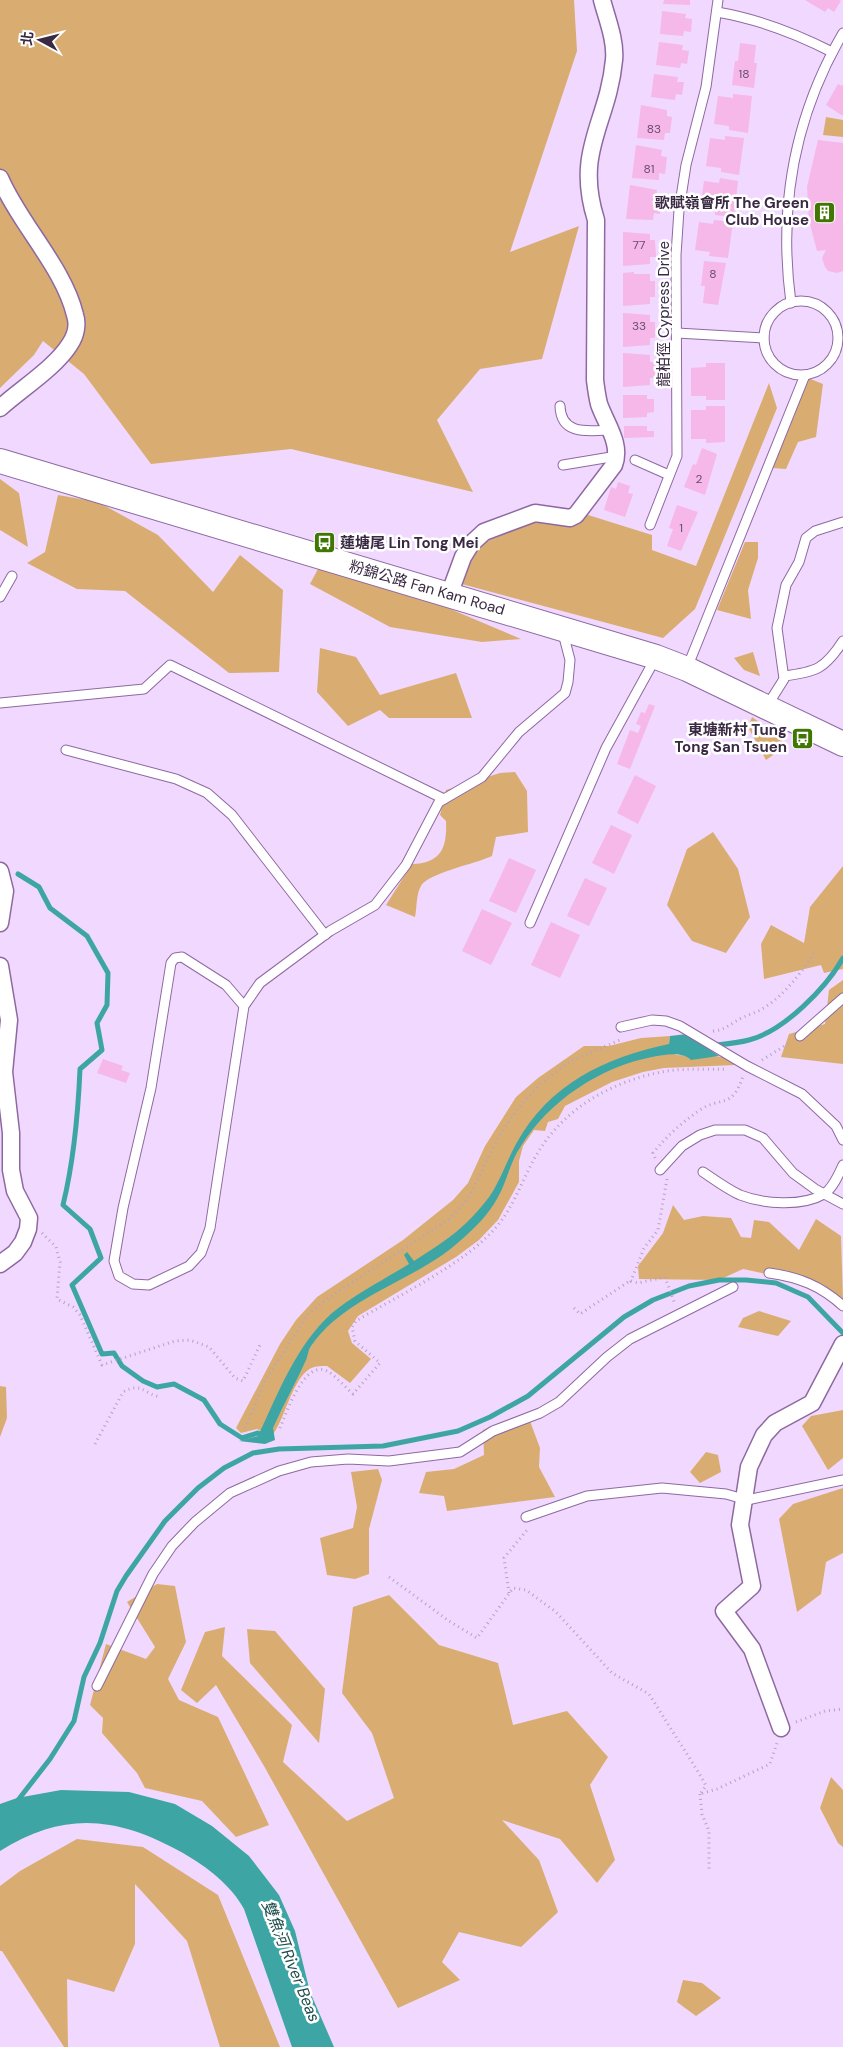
<svg xmlns="http://www.w3.org/2000/svg" width="843" height="2047" font-family="'DM Sans','Noto Sans TC',sans-serif">
	<rect width="100%" height="100%" fill="#f1d8fe"/>
	<!-- green -->
	<g fill="#d9ad72">
		<path d="M0,0H574L577,51L510,252L579,226L542,359L480,369L437,420L473,492L291,449L151,464L84,374L43,341L34,355L0,388Z"/>
		<path d="M826,117L843,120V137L823,135Z"/>
		<path d="M808,378L823,384L816,437L798,442L786,469L772,468Z"/>
		<path d="M769,383L777,408L695,609L663,638L458,583L469,557L483,543L535,521L585,514L652,535V550L696,566Z"/>
		<path d="M0,479L19,493L28,547L0,530Z"/>
		<path d="M58,495L98,502L158,535L213,592L240,555L283,590L279,672L229,673L125,591L77,589L27,563L45,552Z"/>
		<path d="M745,542H758V558L748,590L751,619L717,610Z"/>
		<path d="M319,567L436,603L521,639L482,642L390,627L310,584Z"/>
		<path d="M320,648L356,657L380,695L456,673L472,718H389L380,710L348,726L317,692Z"/>
		<path d="M753,652L760,676L744,670L734,658Z"/>
		<path d="M752,717L773,732L786,746L766,760L748,727Z"/>
		<path d="M515,772L527,791L528,832L496,837L492,856C475,864 428,873 421,886C416,894 417,908 415,917L386,905L412,864C442,863 447,847 446,821L440,815L446,790L500,773Z"/>
		<path d="M713,832L738,869L750,917L726,953L692,941L667,905L687,849Z"/>
		<path d="M843,866V969L824,973L821,965L764,979L761,944L771,925L804,943L810,907Z"/>
		<path d="M843,980V1064L781,1057L789,1034L825,1024L829,990Z"/>
		<path d="M670,1036L669,1044L676,1055L730,1057L736,1065L664,1068L643,1072L612,1082L565,1106L558,1119L548,1122L545,1131L534,1130L523,1146L519,1161V1182L498,1220L479,1240L456,1257L358,1316L348,1331L352,1343L371,1359L350,1383L327,1366C320,1366 313,1366 308,1370C291,1383 285,1419 272,1436L257,1429L241,1433L236,1428L280,1344L296,1320L317,1297L403,1240L453,1200L468,1183L485,1146L516,1097L538,1078L584,1046H609L641,1038Z"/>
		<path d="M673,1205L684,1220L703,1216L731,1218L741,1237L751,1238L754,1220L769,1222L799,1250L816,1219L841,1236L843,1299L838,1309L831,1296L790,1279L743,1269L719,1280L639,1279L638,1266L663,1233Z"/>
		<path d="M759,1311L791,1321L778,1336L738,1327L743,1318Z"/>
		<path d="M0,1386L6,1387L7,1418L0,1437Z"/>
		<path d="M843,1410V1458L828,1470L802,1426L811,1416Z"/>
		<path d="M527,1413L540,1448L539,1467L555,1497L447,1511L444,1496L419,1493L426,1472L454,1469L484,1455L483,1430Z"/>
		<path d="M706,1452L718,1455L721,1472L700,1483L690,1472Z"/>
		<path d="M378,1469L382,1480L369,1529V1574L355,1579L327,1575L320,1538L353,1528L357,1507L351,1472Z"/>
		<path d="M843,1488V1553L826,1562L821,1594L797,1612L779,1519L793,1504Z"/>
		<path d="M157,1584L175,1586L186,1642L168,1679L179,1700L218,1717L269,1825L236,1837L202,1801L145,1788L137,1773L102,1733L103,1718L90,1705L106,1644L146,1659L155,1647L127,1602Z"/>
		<path d="M389,1595L439,1645L498,1663L513,1725L567,1711L608,1757L590,1785L615,1860L597,1883L560,1839L502,1820L539,1860L558,1912L521,1947L459,1932L442,1962L460,1980L398,2008L264,1766L216,1685L197,1703L181,1690L205,1632L225,1627L222,1656L292,1725L283,1762L347,1821L394,1798L372,1733L342,1693L353,1607Z"/>
		<path d="M247,1629L275,1631L325,1689L319,1743L250,1663Z"/>
		<path d="M831,1777L843,1790V1847L838,1843L820,1808Z"/>
		<path d="M77,1839L143,1847L218,1895L280,2047H220L187,1941L135,1884V1944L114,1992L67,1979L68,2047H64L2,1951H0V1886L20,1871Z"/>
		<path d="M683,1980L702,1983L721,1998L696,2016L677,2002Z"/>
	</g>
	<!-- water -->
	<g fill="#3da6a5">
		<path d="M687,1034L719,1056L691,1060C682,1051 664,1055 652,1057C600,1067 549,1101 521,1146C510,1162 507,1181 498,1197C489,1214 475,1228 461,1240C417,1281 346,1295 311,1346C308,1350 308,1356 306,1360C296,1383 283,1405 273,1428L275,1440L265,1444L239,1441L258,1436C278,1394 296,1345 332,1313C355,1294 383,1280 409,1264L404,1255L407,1252L414,1261C444,1242 464,1229 486,1201C499,1185 506,1162 516,1144C549,1084 604,1058 669,1044L670,1036Z"/>
		<path d="M61,1790L129,1792L175,1804L212,1826L249,1856L279,1895L295,1931L310,1992L334,2047H292L244,1909C231,1885 207,1867 183,1853C118,1817 65,1810 0,1851V1804L17,1798Z"/>
	</g>
	<g fill="none" stroke-linecap="round" stroke-linejoin="round">
		<!-- stream -->
		<g stroke="#3da6a5" stroke-width="5">
			<path d="M18,874L39,887L50,908L87,936L108,973L107,1005L97,1023L102,1050L80,1069C78,1115 74,1160 63,1205L90,1229L101,1258L72,1285L102,1354L114,1353L122,1366L143,1381L157,1387L174,1384L204,1400L220,1424L242,1438L258,1433L263,1435"/>
			<path d="M715,1045C726,1044 738,1043 749,1040C784,1031 826,988 843,958"/>
			<path d="M15,1804L50,1759L74,1721L84,1677L100,1643L117,1591L126,1576L165,1521L198,1488L224,1468L253,1453L279,1449L383,1446L458,1431L490,1417L528,1396L624,1317L653,1300L689,1286L719,1280H746L776,1283L808,1297L843,1333"/>
		</g>
	</g>
	<!-- building -->
	<g fill="#f5b8e8">
		<path d="M664,0H690V5L663,4Z"/>
		<path d="M805,0H839L841,1L834,12L828,8L825,12Z"/>
		<path d="M662,11L686,14L685,18L692,19L691,32L684,31L683,36L660,34Z"/>
		<path d="M659,42L683,45L682,50L689,51L687,64L681,63L680,68L656,65Z"/>
		<path d="M740,43L756,45L754,63H757L754,88L732,85L735,61H738Z"/>
		<path d="M654,74L678,77L677,82H684L682,95L676,94L675,100L651,97Z"/>
		<path d="M838,84L842,86L843,84V116L826,105Z"/>
		<path d="M733,94L752,96L748,133L729,130V126L714,124L718,96L733,98Z"/>
		<path d="M641,105L667,110V116L672,117L670,133H665L664,140L637,138Z"/>
		<path d="M725,136L744,138L739,175L721,172V168L706,166L710,138L725,140Z"/>
		<path d="M818,140L843,143V271L837,273L828,271L825,267L822,258L826,250L817,251L809,220L807,187Z"/>
		<path d="M636,145L662,150L661,156L667,157L665,174L659,173V180L632,178Z"/>
		<path d="M720,178L738,181L734,217L715,215V211L700,209L704,181L719,183Z"/>
		<path d="M630,185L657,190L656,197L662,198L660,214L654,213L653,220L626,219Z"/>
		<path d="M714,220L733,222L728,258L709,256L710,252L695,250L699,222L713,224Z"/>
		<path d="M623,232L650,234V240H655L656,257H650V264L623,266Z"/>
		<path d="M704,261L726,263L718,305L703,303L705,286H701Z"/>
		<path d="M634,272V274H650V281H655V297H650V304L623,306V273Z"/>
		<path d="M623,313L650,315V322H655V338H650V345L623,347Z"/>
		<path d="M623,353L650,355V362H656V378H650V385L623,387Z"/>
		<path d="M706,363H725V400H706V396H691V368L706,367Z"/>
		<path d="M623,395H647V399H654V412L647,413V417L623,418Z"/>
		<path d="M706,406H725V442L706,443V439H691V410H706Z"/>
		<path d="M624,426H647V431H654V437L624,438Z"/>
		<path d="M702,448L717,454L705,495L684,487L693,464L696,465Z"/>
		<path d="M618,482L630,486L628,493L633,494L625,517L604,510L611,487L616,489Z"/>
		<path d="M677,505L698,512L681,551L667,546L673,529L669,528Z"/>
		<path d="M649,704L655,706L630,769L617,764L630,730L638,733L641,726L636,724L641,712L645,713Z"/>
		<path d="M635,775L656,786L638,824L617,813Z"/>
		<path d="M611,825L632,835L614,874L592,863Z"/>
		<path d="M509,858L536,870L516,913L489,901Z"/>
		<path d="M585,878L607,888L589,926L567,916Z"/>
		<path d="M482,909L512,923L491,965L462,951Z"/>
		<path d="M551,922L580,935L560,978L531,965Z"/>
		<path d="M103,1059L123,1066L121,1070L130,1073L126,1083L97,1073Z"/>
	</g>
	<g fill="none" stroke-linecap="round" stroke-linejoin="round">
		<defs>
			<g id="lane">
				<path d="M717,12C758,19 795,33 832,52"/>
				<circle cx="801" cy="338" r="37"/>
				<path d="M791,303C778,207 794,117 843,33"/>
				<path d="M677,333L764,338"/>
				<path d="M560,406C561,436 589,431 610,430"/>
				<path d="M635,460L669,475"/>
				<path d="M563,465L617,456"/>
				<path d="M650,525L677,456L676,255L679,210L686,165L706,87L718,0"/>
				<path d="M0,597L12,576"/>
				<path d="M687,668L805,375"/>
				<path d="M784,676C816,672 825,669 843,641"/>
				<path d="M0,703L144,689L170,665L444,799"/>
				<path d="M767,706L784,679L777,628L786,585L799,562L806,538L815,531L843,522"/>
				<path d="M66,750L176,779L207,793L232,815L325,935"/>
				<path d="M530,923L606,748L655,659"/>
				<path d="M244,1006L226,985L182,957L175,958L171,963L151,1088L123,1208L114,1261L119,1276L133,1284L149,1285L189,1266L201,1253L210,1228L244,1006L260,983L330,931L375,905L406,865L439,802L482,777L519,732L565,693L568,682L570,660L563,633"/>
				<path d="M621,1027L652,1020L666,1021L680,1026L747,1066L802,1094L836,1126L843,1140"/>
				<path d="M800,1036L843,998"/>
				<path d="M660,1170L682,1146L700,1135L715,1130H745L763,1138L793,1173L815,1189L843,1204"/>
				<path d="M703,1172C715,1180 727,1189 740,1195C763,1204 802,1207 824,1194C833,1188 839,1174 843,1165"/>
				<path d="M769,1273C799,1277 821,1286 843,1306"/>
				<path d="M526,1517L587,1496L662,1488L726,1494L747,1500L843,1480"/>
				<path d="M97,1686L153,1574L172,1546L195,1522L230,1493L279,1471L311,1462L348,1459L389,1461L460,1452L493,1431L540,1413L559,1402L607,1357L630,1339L733,1287"/>
			</g>
			<g id="street">
				<path d="M0,178C19,223 64,268 75,315C78,324 76,335 70,344C56,367 21,389 0,408"/>
				<path d="M449,595L463,557L471,544L484,532L535,513L570,518L576,515L614,465C622,444 606,424 599,404C597,396 596,388 595,380L596,220C574,150 608,124 614,60C616,41 607,19 602,0"/>
				<path d="M0,871L5,891L0,923"/>
				<path d="M0,966L9,1020L4,1072L11,1133V1170L15,1191L29,1218L28,1229L23,1242L15,1253L0,1264"/>
				<path d="M781,1728L752,1649L724,1611L752,1586L740,1525L749,1467L764,1435L775,1423L812,1403L843,1344"/>
			</g>
			<path id="secondary" d="M0,461L656,657L687,669L843,744"/>
		</defs>
		<!-- lane casing -->
		<use href="#lane" stroke="#8e69a1" stroke-width="11"/>
		<!-- street casing -->
		<use href="#street" stroke="#8e69a1" stroke-width="19"/>
		<!-- secondary casing -->
		<use href="#secondary" stroke="#8e69a1" stroke-width="26"/>
		<!-- path -->
		<g stroke="#b7a1c3" stroke-width="3" stroke-dasharray="1 4" stroke-linecap="butt">
			<path d="M713,1031C726,1030 732,1022 744,1017C749,1014 756,1013 762,1009C785,995 801,973 816,950"/>
			<path d="M762,1060L791,1042"/>
			<path d="M655,1158L653,1153C667,1136 681,1123 700,1110C720,1096 732,1110 743,1076"/>
			<path d="M667,1179L658,1230L644,1248L631,1281L638,1283L665,1277L675,1304"/>
			<path d="M42,1233L56,1247L60,1262L57,1299L73,1307L80,1315L102,1365L175,1341L190,1340L209,1347L235,1378L243,1381L260,1345"/>
			<path d="M574,1308L580,1314L631,1280"/>
			<path d="M245,1428L266,1379L308,1314L336,1293L449,1219L468,1199L499,1136L517,1110L541,1083L571,1061L620,1040"/>
			<path d="M280,1428C286,1414 304,1359 327,1371C336,1376 345,1387 353,1394L380,1363L355,1341L352,1327L356,1321C397,1296 467,1263 497,1226C515,1205 523,1177 537,1154C565,1107 614,1080 667,1071C686,1068 708,1070 727,1069"/>
			<path d="M95,1444L123,1392C143,1381 144,1395 161,1397"/>
			<path d="M389,1577L449,1621L477,1638L513,1588L526,1590L556,1612L612,1673L649,1694L702,1778L706,1786L700,1794L717,1789L770,1764L777,1743"/>
			<path d="M509,1593L504,1558L527,1530"/>
			<path d="M796,1722L825,1711L843,1709"/>
			<path d="M700,1794L702,1814L709,1831V1870"/>
		</g>
		<!-- lane -->
		<use href="#lane" stroke="#fff" stroke-width="9"/>
		<!-- street -->
		<use href="#street" stroke="#fff" stroke-width="16"/>
		<!-- secondary -->
		<use href="#secondary" stroke="#fff" stroke-width="24"/>
	</g>
	<!-- icons -->
	<defs>
		<symbol id="building-square" viewBox="-11 -11 22 22"><rect x="-9" y="-9" width="18" height="18" rx="4" fill="#407602" stroke="#fff"/><path d="M-4-6H4V6H1V3H-1V6H-4ZM-2.5-4.3h1.7v1.8h-1.7ZM.8-4.3h1.7v1.8H.8ZM-2.5-1h1.7V.8h-1.7ZM.8-1h1.7V.8H.8Z" fill="#fff"/></symbol>
		<symbol id="bus-square" viewBox="-11 -11 22 22"><rect x="-9" y="-9" width="18" height="18" rx="4" fill="#407602" stroke="#fff"/><path d="M-5-6H5V4H4V6H2V4H-2V6H-4V4H-5ZM-3.5-4V0h7V-4ZM-3.5 1.2v1.5H-2V1.2ZM2 1.2v1.5H3.5V1.2Z" fill="#fff"/></symbol>
	</defs>
	<g fill-rule="evenodd">
		<use href="#building-square" x="812" y="200" width="25" height="25"/>
		<use href="#bus-square" x="312" y="530" width="25" height="25"/>
		<use href="#bus-square" x="790" y="726" width="25" height="25"/>
	</g>
	<g text-anchor="middle" dominant-baseline="central" stroke-width="5" stroke-linejoin="round" paint-order="stroke">
		<!-- number labels -->
		<g font-size="12" fill="#684d6c">
			<text x="744" y="74">18</text>
			<text x="654" y="129">83</text>
			<text x="649" y="169">81</text>
			<text x="639" y="245">77</text>
			<text x="713" y="274">8</text>
			<text x="639" y="326">33</text>
			<text x="699" y="479">2</text>
			<text x="681" y="528">1</text>
		</g>
		<!-- poi labels -->
		<g font-size="15" font-weight="bold" fill="#392942" stroke="#fff" text-anchor="end">
			<text x="809" y="203">歌賦嶺會所 The Green<tspan x="809" dy="17">Club House</tspan></text>
			<text x="340" y="543" text-anchor="start">蓮塘尾 Lin Tong Mei</text>
			<text x="787" y="730">東塘新村 Tung<tspan x="787" dy="17">Tong San Tsuen</tspan></text>
		</g>
		<!-- street labels -->
		<g font-size="15" fill="#392942" stroke="#fff">
			<text transform="translate(664 314) rotate(-90)">龍柏徑 Cypress Drive</text>
			<text transform="translate(427 588) rotate(16)">粉錦公路 Fan Kam Road</text>
		</g>
		<!-- water labels -->
		<g font-size="16" font-style="italic" fill="#204e4d" stroke="#fff">
			<text transform="translate(291 1961) rotate(68)">雙魚河 River Beas</text>
		</g>
	</g>
	<!-- north arrow -->
	<g transform="translate(40 40) rotate(277)" stroke="#ffffff" stroke-width="4" paint-order="stroke">
	<path d="M0-4L9 19L0 12L-9 19Z" fill="#392942"/>
	<text y="-8" font-size="14" font-weight="bold" text-anchor="middle" fill="#392942">北</text>
	</g>
</svg>
